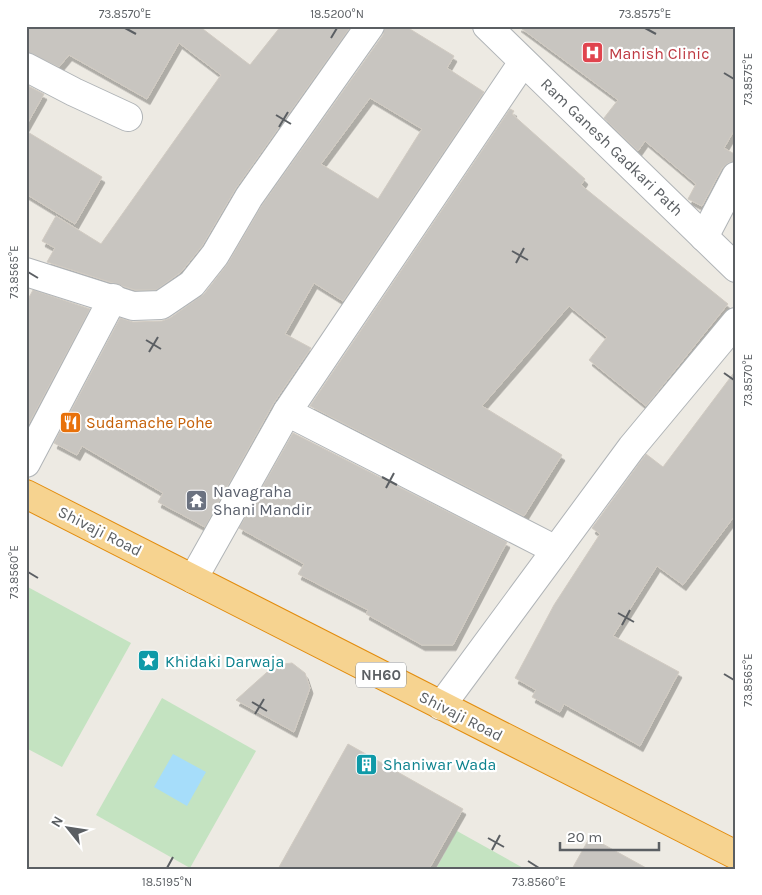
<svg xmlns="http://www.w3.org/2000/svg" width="762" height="895" font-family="Karla,sans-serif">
	<defs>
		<filter id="shadow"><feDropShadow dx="3" dy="5.5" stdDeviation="0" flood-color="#0004"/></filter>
	</defs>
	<rect width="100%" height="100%" fill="#edeae3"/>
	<!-- green -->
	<g fill="#c4e3c1">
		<path d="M26,586L131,643L62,767L26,748Z"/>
		<path d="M162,698L256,751L190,868L96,815Z"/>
		<path d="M457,831L525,869H436Z"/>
	</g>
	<!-- water -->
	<path fill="#a6ddfa" d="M173,754L206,772L187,806L154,787Z"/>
	<!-- building -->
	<g fill="#c8c5c0" stroke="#d1cbc2" fill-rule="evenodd" filter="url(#shadow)">
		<path d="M26,26H199L250,65L281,26H351L236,188L202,246L181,272L156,290H135L47,262L55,248L42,241L56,216L101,244L221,75L179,43L147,99L69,55L59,67L26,52Z"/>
		<path d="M385,26H405L454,56L447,68L484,92L343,301L314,283L285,334L311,348L273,404L205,527L158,502L163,493L82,446L77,455L54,443L120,318L133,322L162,321L170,318L204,294L228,263L262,205L383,35ZM370,98L422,129L378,199L321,164Z"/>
		<path d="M518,26H736V127L724,148L736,155V160L728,163L722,168L702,206L688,199L696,184L645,141L638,151L604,118L618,100Z"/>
		<path d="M26,85L44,94L26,126Z"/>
		<path d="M510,109L514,111L512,114L585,179L581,185L728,304L646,406L589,360L607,337L569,306L482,406L562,455L524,516L310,406Z"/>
		<path d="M26,131L102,177L75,224L26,194Z"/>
		<path d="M33,290L90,309L26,429V303Z"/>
		<path d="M736,370V514L683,585L657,566L613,636L679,672L640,746L564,704L560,712L532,697L536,690L515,678L554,605L600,534L592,528L646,454L663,467Z"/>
		<path d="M293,433L507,542L453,645H422L366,614L368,610L298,574L304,564L239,528Z"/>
		<path d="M292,663L305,673L310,688L294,732L236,700L275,665Z"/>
		<path d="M348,744L463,809L429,869H278Z"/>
		<path d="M590,837L648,869H572Z"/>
	</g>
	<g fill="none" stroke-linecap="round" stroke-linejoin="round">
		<defs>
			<g id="minor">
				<path d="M487,26L736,268"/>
				<path d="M26,67L74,92L128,117"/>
				<path d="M704,237L736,176"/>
				<path d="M26,272L133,306L161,305L192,284L215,255L249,197L370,26"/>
				<path d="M287,412L523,62"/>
				<path d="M26,463L113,298"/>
				<path d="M193,579L287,412L556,550"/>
				<path d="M441,706L632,447L736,322"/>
			</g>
			<path id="highway" d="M26,494L736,855"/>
		</defs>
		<!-- minor casing -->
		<use href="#minor" stroke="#b0b4b7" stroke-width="30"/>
		<!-- highway casing -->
		<use href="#highway" stroke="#e28c0d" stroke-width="30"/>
		<!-- minor -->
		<use href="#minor" stroke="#fff" stroke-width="28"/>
		<!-- highway -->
		<use href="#highway" stroke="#f6d390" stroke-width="28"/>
	</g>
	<!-- ticks -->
	<path fill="none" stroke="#5b5f63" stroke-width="2" d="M125,28L136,34M645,28L656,34M331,38L337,28M724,73L734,79M276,115L291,124M279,127L288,112M512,251L528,260M516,263L524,248M28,272L38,278M146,340L161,349M149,352L158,337M724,373L734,380M382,477L397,485M386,488L394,473M28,572L38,578M618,613L634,622M622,625L630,610M724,674L734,680M252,702L267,711M255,714L264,699M488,838L504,847M492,850L500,835M528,861L539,868M167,868L173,857"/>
	<!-- icons -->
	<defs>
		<symbol id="hospital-square" viewBox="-11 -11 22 22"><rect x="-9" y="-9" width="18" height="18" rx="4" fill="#e0444e" stroke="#fff"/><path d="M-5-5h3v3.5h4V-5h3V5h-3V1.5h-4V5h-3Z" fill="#fff"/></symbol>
		<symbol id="restaurant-square" viewBox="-11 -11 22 22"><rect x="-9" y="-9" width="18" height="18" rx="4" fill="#e8710a" stroke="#fff"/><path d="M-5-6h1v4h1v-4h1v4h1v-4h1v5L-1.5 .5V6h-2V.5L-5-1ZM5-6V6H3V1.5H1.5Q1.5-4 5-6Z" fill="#fff"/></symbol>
		<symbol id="temple-square" viewBox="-11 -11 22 22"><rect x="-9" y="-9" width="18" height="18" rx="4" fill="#6b7280" stroke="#fff"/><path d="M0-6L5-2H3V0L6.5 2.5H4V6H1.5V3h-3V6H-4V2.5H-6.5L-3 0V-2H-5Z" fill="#fff"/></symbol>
		<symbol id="sight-square" viewBox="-11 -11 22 22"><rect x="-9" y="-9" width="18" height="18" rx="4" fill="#0f9aa8" stroke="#fff"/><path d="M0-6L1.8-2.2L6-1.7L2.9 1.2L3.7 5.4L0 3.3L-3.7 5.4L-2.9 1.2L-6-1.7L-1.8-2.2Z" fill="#fff"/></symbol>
		<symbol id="building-square" viewBox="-11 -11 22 22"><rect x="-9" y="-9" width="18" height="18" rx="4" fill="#0f9aa8" stroke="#fff"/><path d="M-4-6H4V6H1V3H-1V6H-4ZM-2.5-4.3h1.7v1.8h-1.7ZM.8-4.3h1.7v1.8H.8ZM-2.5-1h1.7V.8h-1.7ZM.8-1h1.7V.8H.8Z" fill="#fff"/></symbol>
	</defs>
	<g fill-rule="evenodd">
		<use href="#hospital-square" x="580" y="40" width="25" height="25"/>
		<use href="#restaurant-square" x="58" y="410" width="25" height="25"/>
		<use href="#temple-square" x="184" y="488" width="25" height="25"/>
		<use href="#sight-square" x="136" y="648" width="25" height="25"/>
		<use href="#building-square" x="354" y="752" width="25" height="25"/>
	</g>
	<g text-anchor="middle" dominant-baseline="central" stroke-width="4.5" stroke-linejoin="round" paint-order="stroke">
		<!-- shield labels -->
		<rect fill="#fff" stroke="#8c8f92" stroke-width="1" x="356" y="662.5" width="50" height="25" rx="4"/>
		<g font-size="15" font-weight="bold" fill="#5b5f63">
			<text x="381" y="675">NH60</text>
		</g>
		<!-- health labels -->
		<g font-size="16" fill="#be3a42" stroke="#fff" text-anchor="start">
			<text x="609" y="53">Manish Clinic</text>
		</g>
		<!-- street labels -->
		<g font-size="16" fill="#5b5f63" stroke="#fff">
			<text transform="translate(612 147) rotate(44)">Ram Ganesh Gadkari Path</text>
			<text transform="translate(100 531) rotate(27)">Shivaji Road</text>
			<text transform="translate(461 716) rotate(27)">Shivaji Road</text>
		</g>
		<!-- food labels -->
		<g font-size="16" fill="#c56008" stroke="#fff" text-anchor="start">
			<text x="86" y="422">Sudamache Pohe</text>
		</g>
		<!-- worship labels -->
		<g font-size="16" fill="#5b616d" stroke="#fff" text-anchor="start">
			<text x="213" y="491">Navagraha<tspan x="213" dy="18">Shani Mandir</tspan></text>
		</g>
		<!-- culture labels -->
		<g font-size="16" fill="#0d838f" stroke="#fff" text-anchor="start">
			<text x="165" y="661">Khidaki Darwaja</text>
			<text x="383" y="764">Shaniwar Wada</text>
		</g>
	</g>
	<!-- border -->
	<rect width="762" height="895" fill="none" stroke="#ffffff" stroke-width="55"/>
	<!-- north arrow -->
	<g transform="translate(68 828) rotate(300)" stroke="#ffffff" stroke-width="4" paint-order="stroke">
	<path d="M0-4L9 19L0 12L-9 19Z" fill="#5b5f63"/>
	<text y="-8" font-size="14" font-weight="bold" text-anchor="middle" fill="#5b5f63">N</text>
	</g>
	<!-- scale -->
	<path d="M560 842v8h99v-8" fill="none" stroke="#5b5f63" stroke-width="2.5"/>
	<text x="567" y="842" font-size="15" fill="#5b5f63" stroke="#ffffff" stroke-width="4" paint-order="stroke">20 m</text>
	<rect x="28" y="28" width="706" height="840" fill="none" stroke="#5b5f63" stroke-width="2"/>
	<g font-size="12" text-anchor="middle" fill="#5b5f63">
		<text x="125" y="18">73.8570°E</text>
		<text x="337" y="18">18.5200°N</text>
		<text x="645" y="18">73.8575°E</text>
		<text transform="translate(748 79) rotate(-90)" y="4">73.8575°E</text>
		<text transform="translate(14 272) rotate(-90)" y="4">73.8565°E</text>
		<text transform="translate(748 380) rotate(-90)" y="4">73.8570°E</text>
		<text transform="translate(14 572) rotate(-90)" y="4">73.8560°E</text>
		<text transform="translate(748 680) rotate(-90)" y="4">73.8565°E</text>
		<text x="167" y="886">18.5195°N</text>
		<text x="539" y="886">73.8560°E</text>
	</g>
</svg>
